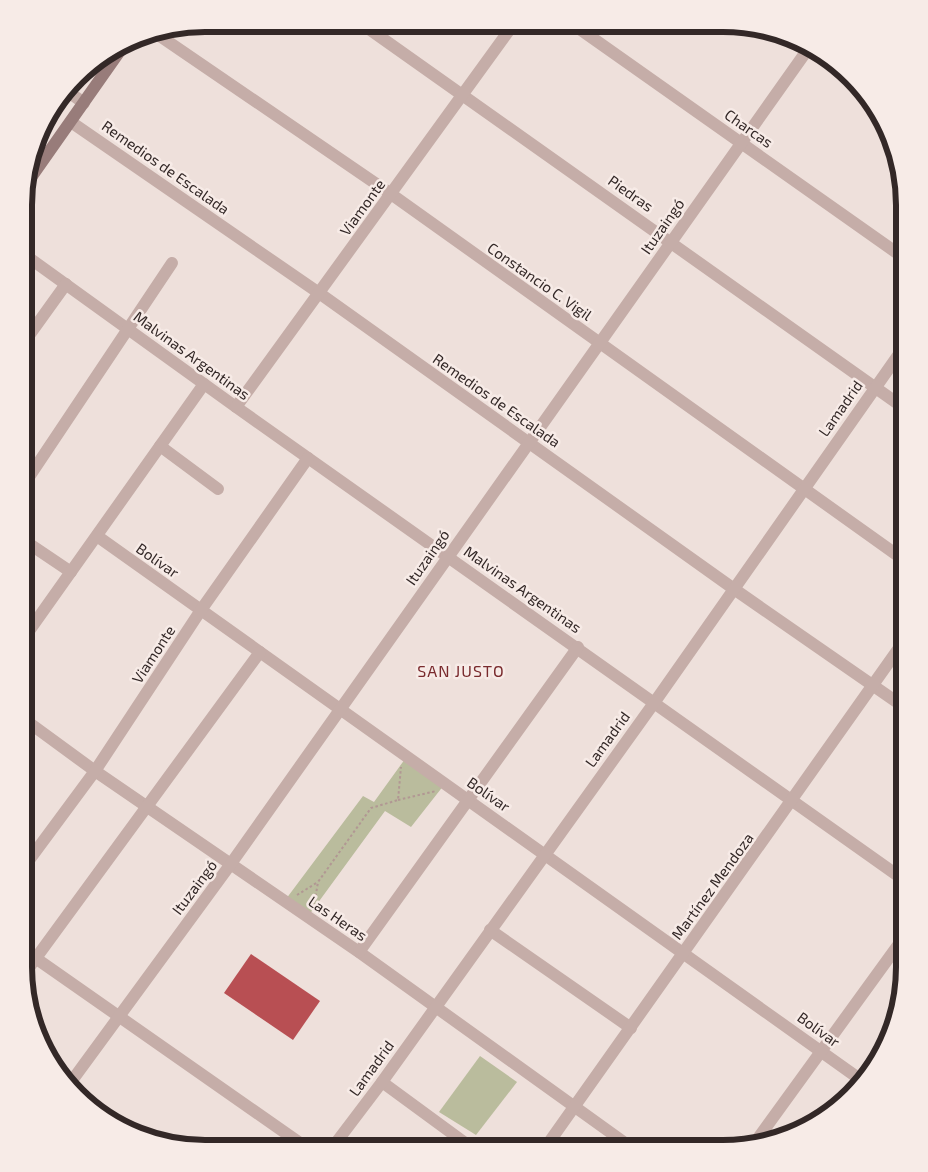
<svg xmlns="http://www.w3.org/2000/svg" width="928" height="1172" font-family="'Exo 2',sans-serif">
	<rect width="100%" height="100%" fill="#eee0db"/>
	<!-- green -->
	<g fill="#babc9d">
		<path d="M405,759L444,785L411,827L385,811L309,915L286,899L363,796L374,802Z"/>
		<path d="M480,1056L517,1082L476,1135L439,1112Z"/>
	</g>
	<!-- building -->
	<path fill="#b84f53" d="M251,954L320,1001L293,1040L224,993Z"/>
	<g fill="none" stroke-linecap="round" stroke-linejoin="round">
		<!-- path -->
		<g stroke="#b19793" stroke-width="2" stroke-dasharray="2.5 2.5" stroke-linecap="butt">
			<path d="M398,800L436,791"/>
			<path d="M297,895L318,882"/>
			<path d="M314,906L318,882L371,808L398,800L401,767"/>
		</g>
		<!-- street -->
		<g stroke="#c5ada8" stroke-width="12">
			<path d="M362,24L904,408"/>
			<path d="M574,25L904,258"/>
			<path d="M154,32L391,194L904,560"/>
			<path d="M67,91L84,103"/>
			<path d="M71,122L319,293L734,589L904,707"/>
			<path d="M25,255L236,407L904,880"/>
			<path d="M25,341L66,284"/>
			<path d="M236,407L513,25"/>
			<path d="M160,446L218,489"/>
			<path d="M25,483L172,263"/>
			<path d="M97,536L861,1080"/>
			<path d="M25,541L71,572"/>
			<path d="M24,638L204,384"/>
			<path d="M24,719L95,771L359,952L632,1148"/>
			<path d="M24,867L95,771L201,610L308,458"/>
			<path d="M490,930L631,1028"/>
			<path d="M24,950L307,1148"/>
			<path d="M359,952L578,647"/>
			<path d="M25,973L260,652"/>
			<path d="M71,1082L230,865L808,49"/>
			<path d="M382,1082L472,1148"/>
			<path d="M756,1141L904,937"/>
			<path d="M332,1148L382,1082L654,703L904,347"/>
			<path d="M545,1148L904,641"/>
		</g>
		<!-- secondary -->
		<path stroke="#987c7a" stroke-width="12" d="M25,186L122,48"/>
	</g>
	<g text-anchor="middle" dominant-baseline="central" stroke-width="5" stroke-linejoin="round" paint-order="stroke">
		<!-- street labels -->
		<g font-size="15" fill="#332827" stroke="#f7ebe7">
			<text transform="translate(749 128) rotate(35)">Charcas</text>
			<text transform="translate(166 167) rotate(35)">Remedios de Escalada</text>
			<text transform="translate(631 193) rotate(35)">Piedras</text>
			<text transform="translate(362 207) rotate(-54)">Viamonte</text>
			<text transform="translate(662 226) rotate(-55)">Ituzaingó</text>
			<text transform="translate(540 281) rotate(35)">Constancio C. Vigil</text>
			<text transform="translate(192 355) rotate(36)">Malvinas Argentinas</text>
			<text transform="translate(497 400) rotate(35)">Remedios de Escalada</text>
			<text transform="translate(840 408) rotate(-55)">Lamadrid</text>
			<text transform="translate(427 557) rotate(-55)">Ituzaingó</text>
			<text transform="translate(158 560) rotate(35)">Bolívar</text>
			<text transform="translate(523 589) rotate(35)">Malvinas Argentinas</text>
			<text transform="translate(153 654) rotate(-57)">Viamonte</text>
			<text transform="translate(607 739) rotate(-54)">Lamadrid</text>
			<text transform="translate(489 794) rotate(35)">Bolívar</text>
			<text transform="translate(712 886) rotate(-54)">Martínez Mendoza</text>
			<text transform="translate(194 887) rotate(-53)">Ituzaingó</text>
			<text transform="translate(338 918) rotate(34)">Las Heras</text>
			<text transform="translate(819 1029) rotate(36)">Bolívar</text>
			<text transform="translate(371 1068) rotate(-54)">Lamadrid</text>
		</g>
		<!-- neighbourhood labels -->
		<g font-size="16" letter-spacing="1" fill="#792a2d" stroke="#f7ebe7">
			<text x="461" y="670">SAN JUSTO</text>
		</g>
	</g>
	<!-- crop -->
	<path d="M0 0H928V1172H0ZM205 32H723A173 173 0 0 1 896 205V967A173 173 0 0 1 723 1140H205A173 173 0 0 1 32 967V205A173 173 0 0 1 205 32Z" fill="#f7ebe7" fill-rule="evenodd"/>
	<path fill="none" stroke="#332827" stroke-width="6" d="M205 32H723A173 173 0 0 1 896 205V967A173 173 0 0 1 723 1140H205A173 173 0 0 1 32 967V205A173 173 0 0 1 205 32Z"/>
</svg>
